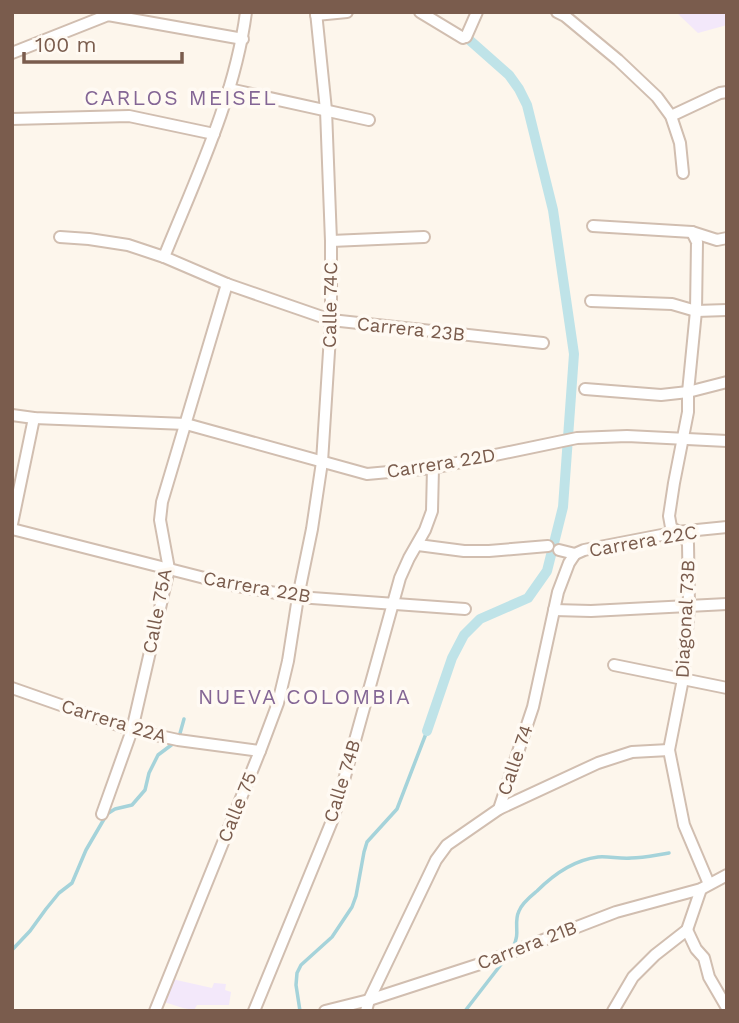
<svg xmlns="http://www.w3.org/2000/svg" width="739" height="1023" font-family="'Work Sans',sans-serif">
	<rect width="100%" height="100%" fill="#fdf6ec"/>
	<!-- education -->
	<g fill="#f3e8fa">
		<path d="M676,12H727V25L698,33Z"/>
		<path d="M172,979L212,988L214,983L226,984L225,990L231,992L229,1005H197L194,1010L183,1008L164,1002Z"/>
	</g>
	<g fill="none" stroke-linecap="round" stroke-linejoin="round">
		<!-- stream -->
		<g stroke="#a5d3da" stroke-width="3.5">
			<path d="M179,737L184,719"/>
			<path d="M513,947C521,933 513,923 519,911C522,903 531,896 537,891C554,874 574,860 598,857C608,856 620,859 631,858C643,858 656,855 669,853"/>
			<path d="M12,950L30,931L46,909L59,893L72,883L86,850L107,814L115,809L132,805L145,790L149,773L158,755L174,743"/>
			<path d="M300,1011L296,985L297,973L301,965L332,937L352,907L356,896L364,852L367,842L397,809L427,731"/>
			<path d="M465,1011L506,958"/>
		</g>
		<!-- canal -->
		<path stroke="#bfe3e8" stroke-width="10" d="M427,731L452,658L464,635L480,619L528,598L547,571L563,507L574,354L553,210L527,105L519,89L509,75L466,37"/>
		<defs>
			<g id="street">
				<path d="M420,12L463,38"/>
				<path d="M557,12L565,16L618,60L657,97L671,116L680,143L683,173"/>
				<path d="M316,15L347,12"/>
				<path d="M466,37L477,12"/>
				<path d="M12,53L108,15L243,39"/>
				<path d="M229,89L369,120"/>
				<path d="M671,116L720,93L727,92"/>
				<path d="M12,119L129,116L214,134"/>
				<path d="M593,226L692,232L717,240L727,238"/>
				<path d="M692,232L697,242L696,311L688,392V412L674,483L669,516L671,527L684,536L688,544L689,606L683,679L669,750L684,825L709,884"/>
				<path d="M60,237L89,239L128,245L164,257L227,284L331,320L543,343"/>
				<path d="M331,241L424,237"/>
				<path d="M164,257C196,178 235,97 246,12"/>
				<path d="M591,301L672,304L696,311L727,310"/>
				<path d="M585,389L661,395L688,392L727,382"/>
				<path d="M12,415L34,418L186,424L367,474L433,468L577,438L627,436L727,441"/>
				<path d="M12,524L34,418"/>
				<path d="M12,529L232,585L298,597L465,609"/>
				<path d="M418,545L464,551H489L548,546"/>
				<path d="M559,550L575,554L584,550L677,532L727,527"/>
				<path d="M554,610L591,611L727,604"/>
				<path d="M614,665L727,688"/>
				<path d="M12,688L132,730L178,740L260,751"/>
				<path d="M499,809L598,763L632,752L669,750"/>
				<path d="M102,814L132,730L169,569L160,520L162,502L227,284"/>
				<path d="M687,930L696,949L704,958L709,977L727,1008"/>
				<path d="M155,1011L260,751L278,703L288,661L298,597L312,529L322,462L331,320V241L326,110L316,12"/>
				<path d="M254,1011L334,816L400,578L409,558L425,530L432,511L433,468"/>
				<path d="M325,1011L369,1000L486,962L616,912L701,889L727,875"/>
				<path d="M366,1011L369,1000L436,860L447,845L499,809L533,707L558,592L569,563L575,554"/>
				<path d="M613,1011L633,977L655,955L687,930L701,889"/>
			</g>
		</defs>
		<!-- street casing -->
		<use href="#street" stroke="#d1beb0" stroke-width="14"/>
		<!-- street -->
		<use href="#street" stroke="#fff" stroke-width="10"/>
	</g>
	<g text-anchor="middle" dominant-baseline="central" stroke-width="7" stroke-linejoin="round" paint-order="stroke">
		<!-- street labels -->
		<g font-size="19" fill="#7a5c4d" stroke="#fffaf3">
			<text transform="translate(330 305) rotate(-89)">Calle 74C</text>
			<text transform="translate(411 329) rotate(6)">Carrera 23B</text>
			<text transform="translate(441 463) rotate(-9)">Carrera 22D</text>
			<text transform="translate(643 541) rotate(-10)">Carrera 22C</text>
			<text transform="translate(257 587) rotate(10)">Carrera 22B</text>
			<text transform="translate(157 611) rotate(-79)">Calle 75A</text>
			<text transform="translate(685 619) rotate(-87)">Diagonal 73B</text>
			<text transform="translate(114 721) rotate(17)">Carrera 22A</text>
			<text transform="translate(515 760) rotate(-71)">Calle 74</text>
			<text transform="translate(342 781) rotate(-73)">Calle 74B</text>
			<text transform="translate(237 807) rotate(-68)">Calle 75</text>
			<text transform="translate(527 945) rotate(-21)">Carrera 21B</text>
		</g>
		<!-- neighbourhood labels -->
		<g font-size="21" letter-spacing="2" fill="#846695" stroke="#fffaf3">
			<text x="181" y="97">CARLOS MEISEL</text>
			<text x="305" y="696">NUEVA COLOMBIA</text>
		</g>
	</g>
	<!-- border -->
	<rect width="739" height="1023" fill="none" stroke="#7a5c4d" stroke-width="28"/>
	<!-- scale -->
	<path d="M24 52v10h158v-10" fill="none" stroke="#7a5c4d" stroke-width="3.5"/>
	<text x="35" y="52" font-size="21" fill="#7a5c4d" stroke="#fffaf3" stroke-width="5" paint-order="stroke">100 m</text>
</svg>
